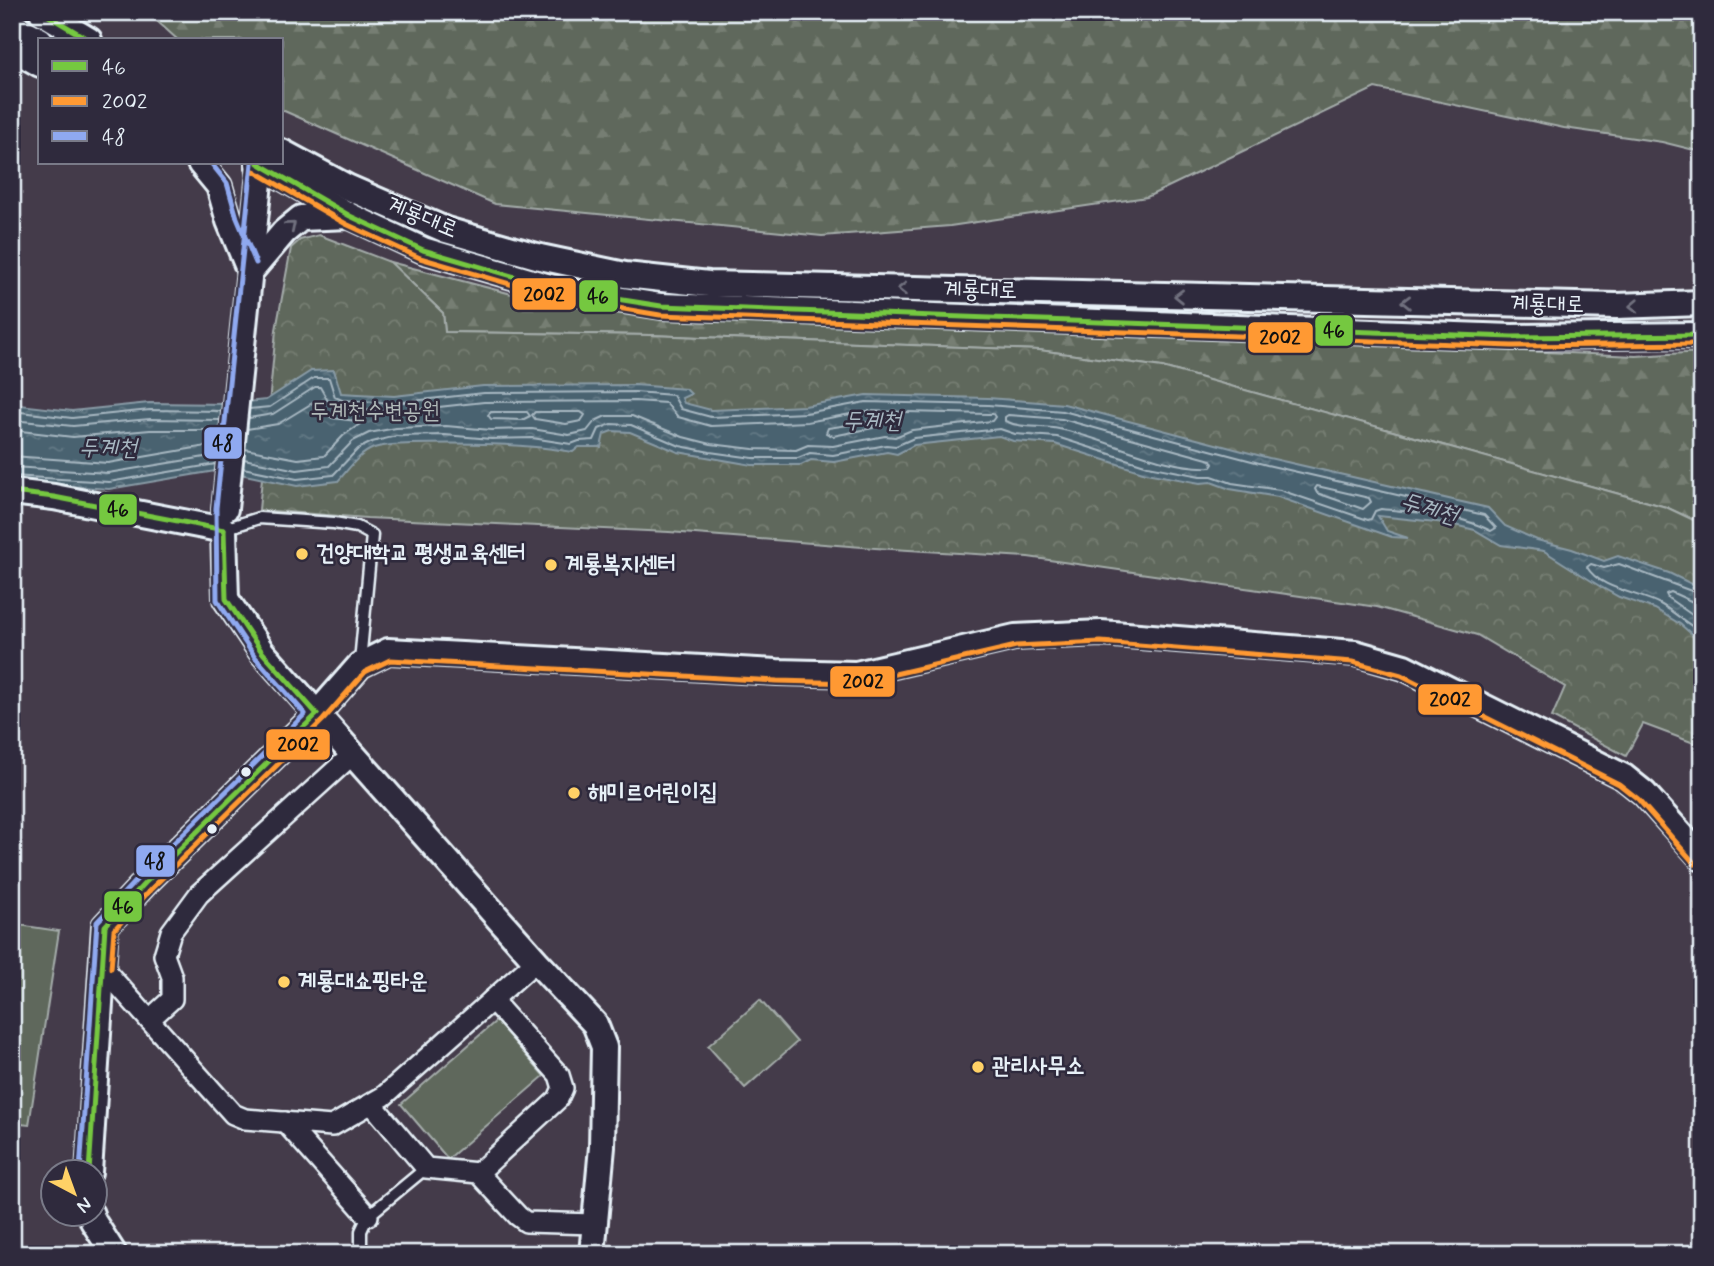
<svg xmlns="http://www.w3.org/2000/svg" width="1714" height="1266" font-family="Mynerve,'Poor Story',sans-serif">
	<defs>
		<pattern id="forest-firs" width="22" height="20" patternUnits="userSpaceOnUse" patternTransform="scale(1.75)"><rect width="22" height="20" fill="#5f685b"/><path d="M5 1l3.5 6h-7zM16 11l3.5 6h-7z" fill="#767e73"/></pattern>
		<pattern id="park-crowns" width="20" height="18" patternUnits="userSpaceOnUse" patternTransform="scale(1.75)"><rect width="20" height="18" fill="#5f685b"/><path d="M2 6a3 3 0 1 1 6 0M12 15a3 3 0 1 1 6 0" fill="none" stroke="#767e73"/></pattern>
		<pattern id="water-ripples" width="26" height="14" patternUnits="userSpaceOnUse" patternTransform="scale(1.75)"><rect width="26" height="14" fill="#496270"/><path d="M2 4q2-2 4 0t4 0M15 11q2-2 4 0t4 0" fill="none" stroke="#637985"/></pattern>
	</defs>
	<rect width="100%" height="100%" fill="#443b4a"/>
	<filter id="ink" filterUnits="userSpaceOnUse"><feTurbulence type="fractalNoise" baseFrequency=".0143" numOctaves="2"/><feDisplacementMap in="SourceGraphic" scale="14" xChannelSelector="R" yChannelSelector="G"/><feConvolveMatrix kernelMatrix="1 2 1 2 8 2 1 2 1" color-interpolation-filters="sRGB"/></filter>
	<g filter="url(#ink)">
		<!-- green -->
		<g fill="#5f685b" stroke="#a4acaa" stroke-width="2">
			<path d="M12,924L59,931L29,1125L12,1123Z"/>
			<path d="M760,1000L797,1042L745,1088L708,1046Z"/>
			<path d="M496,1021L544,1076L448,1159L401,1104Z"/>
		</g>
		<!-- forest -->
		<g fill="url(#forest-firs)" stroke="#a4acaa" stroke-width="2">
			<path d="M147,12H1702V152L1662,142L1564,128L1375,88L1147,197L950,226L822,236L495,204L282,110V40H178Z"/>
			<path d="M390,262L546,303L678,314L1636,356L1702,352V524L1666,507L1162,367L1039,350L650,335L445,332L443,313Z"/>
		</g>
		<!-- park -->
		<path fill="url(#park-crowns)" stroke="#a4acaa" stroke-width="2" d="M319,235L390,262L443,313L445,332L650,335L1039,350L1162,367L1666,507L1702,524V746L1643,724L1626,756L1552,717L1565,687L1477,635L1377,607L1028,557L875,548L669,532L367,518L259,510L276,330L291,248L300,240Z"/>
		<!-- water -->
		<path fill="url(#water-ripples)" stroke="#899ba6" stroke-width="2" d="M334,370L341,393L394,396L483,386L635,385L686,389L691,394L682,398L684,403L711,410L805,406L866,395L988,398L1064,404L1269,458L1488,508L1505,526L1537,540L1572,549L1604,561L1618,556L1669,573L1702,589V639L1695,637L1680,624L1655,609L1619,597L1601,587L1544,551L1501,545L1475,530L1446,523L1378,516L1387,531L1408,538L1392,537L1278,497L1230,489L1211,482L1200,483L1146,473L1055,444L1013,441L999,436L914,445L897,454L887,452L834,462L811,460L801,465H752L678,452L630,432L612,431L604,434L601,447H579L573,452C520,443 465,443 411,444C398,445 386,444 374,448C358,454 349,469 338,481L297,486L221,470L109,489L12,482V404L72,411L149,403L227,404L266,400L311,371Z"/>
		<g fill="none" stroke-linecap="round" stroke-linejoin="round">
			<!-- shore -->
			<g stroke="#a8b8c2" stroke-width="2">
				<path d="M12,411L72,418L150,410L221,411"/>
				<path d="M491,412H527L530,416L522,420L491,419L488,415Z"/>
				<path d="M535,412H581L585,415L581,421L566,424L535,419L532,415Z"/>
				<path d="M1008,415L1062,419L1211,460L1213,464L1211,467C1164,470 1105,438 1059,429C1041,425 1022,429 1005,421V417Z"/>
				<path d="M12,420L73,426L150,419L220,420"/>
				<path d="M868,422L873,423V428L833,436L826,433L828,428Z"/>
				<path d="M12,430L73,437L150,430H219"/>
				<path d="M245,449L298,459L324,456L344,435L360,424L357,421L332,418L314,402L278,424L247,429"/>
				<path d="M12,456L108,463L218,444"/>
				<path d="M244,459L297,470L329,466L353,441L369,433L396,428L446,426L491,430L532,429L569,435L587,431L595,421L606,416H632L683,437L711,444L753,449L796,450L808,445L833,446L885,436L895,437L912,430L992,421L995,417L993,414H988L867,411L807,422L711,426L678,417L666,403L635,401L484,402L393,412L337,408L329,403L320,387H315L273,414L249,418"/>
				<path d="M12,467L108,473L217,455"/>
				<path d="M243,468L297,479L333,475L358,449L372,442L396,436L445,435L491,439L532,438L571,444L579,441L594,440L599,429L611,424L631,425L680,446L710,452L753,458H798L810,453L833,455L886,445L896,446L914,438L1000,429L1015,434L1057,437L1148,466L1200,476H1212L1232,483L1280,490L1368,520L1371,519L1375,511L1381,509C1419,513 1457,513 1491,531L1496,528L1484,515L1267,465L1063,411L988,405L866,402L806,413L711,417L681,409L673,395L635,392L484,393L394,403L342,400L335,397L329,378H314L270,407L249,409"/>
				<path d="M12,476L109,482L216,464"/>
				<path d="M1317,486L1369,498L1371,502L1363,509L1317,493L1315,489Z"/>
				<path d="M1702,595L1619,564L1604,568L1591,564L1587,567C1599,589 1640,593 1660,604C1675,612 1687,625 1702,632"/>
				<path d="M1702,604L1693,602L1671,592L1666,594L1668,598L1702,622"/>
			</g>
			<defs>
				<g id="service">
					<path d="M224,529L259,518L334,523L357,527L372,535L360,662"/>
					<path d="M361,1254V1231L368,1216L426,1168"/>
				</g>
				<g id="minor">
					<path d="M102,967L233,1114L245,1119L332,1126L384,1096L536,961"/>
					<path d="M149,1020L172,999V977L164,955L171,932L199,894L352,755"/>
					<path d="M372,1104L426,1168L478,1173L518,1216L526,1222L595,1224"/>
					<path d="M285,1122L368,1216"/>
					<path d="M478,1173L558,1099L563,1088L559,1075L492,1000"/>
				</g>
				<g id="tertiary">
					<path d="M42,12L89,40"/>
					<path d="M12,25L40,40"/>
					<path d="M12,48L40,64"/>
					<path d="M282,152L347,187L446,230L540,257L625,275L709,284L1616,306L1702,303"/>
					<path d="M200,163L219,186L229,221L250,272L284,232L301,218L349,216"/>
					<path d="M258,163L350,216L423,250L560,290L661,306L1512,337L1702,335"/>
					<path d="M12,492L54,497L224,530L226,599L262,652L536,961L595,1024L604,1047L602,1147L592,1254"/>
					<path d="M225,509L261,163"/>
					<path d="M89,1172L105,926L145,883L317,714L360,665L388,651L777,672L856,674L1015,637L1101,633L1355,653L1404,667L1624,777L1644,793L1702,858"/>
					<path d="M91,1214L93,1221L114,1254"/>
				</g>
			</defs>
			<!-- service casing -->
			<use href="#service" stroke="#e8f1f8" stroke-width="15"/>
			<!-- minor casing -->
			<use href="#minor" stroke="#e8f1f8" stroke-width="24"/>
			<!-- tertiary casing -->
			<use href="#tertiary" stroke="#e8f1f8" stroke-width="30"/>
			<!-- service -->
			<use href="#service" stroke="#2f2a3d" stroke-width="10"/>
			<!-- minor -->
			<use href="#minor" stroke="#2f2a3d" stroke-width="19"/>
			<!-- tertiary -->
			<use href="#tertiary" stroke="#2f2a3d" stroke-width="24"/>
			<defs>
				<g id="bus-1">
					<path d="M42,12L89,40"/>
					<path d="M258,163L350,216L423,250L560,290L661,306L1512,337L1702,335"/>
					<path d="M12,492L54,497L224,530"/>
					<path d="M224,530L226,599L262,652L317,714"/>
					<path d="M89,1172L105,926L145,883L317,714"/>
				</g>
				<g id="bus-2">
					<path d="M254,171L346,224L420,258L558,298L660,315L1512,346L1702,344"/>
					<path d="M111,968L114,930L151,889L323,720L365,672L390,660L777,681L856,683L1016,646L1101,642L1353,662L1401,675L1619,784L1638,799L1695,864"/>
				</g>
				<g id="bus-3">
					<path d="M211,163L227,183L237,218L256,263"/>
					<path d="M80,1171L97,922L139,877L305,714L255,657L217,600L216,508L252,163"/>
				</g>
			</defs>
			<!-- bus-1 casing -->
			<use href="#bus-1" stroke="#2f2a3d" stroke-width="10"/>
			<!-- bus-2 casing -->
			<use href="#bus-2" stroke="#2f2a3d" stroke-width="10"/>
			<!-- bus-3 casing -->
			<use href="#bus-3" stroke="#2f2a3d" stroke-width="10"/>
			<!-- bus-1 -->
			<use href="#bus-1" stroke="#75c840" stroke-width="5"/>
			<!-- bus-2 -->
			<use href="#bus-2" stroke="#f93" stroke-width="5"/>
			<!-- bus-3 -->
			<use href="#bus-3" stroke="#8fa9f0" stroke-width="5"/>
		</g>
		<!-- one-way arrows -->
		<defs><path id="oneway-chevron" d="M-2-3.5L2.5 0L-2 3.5" fill="none" stroke-width="1.6" stroke-linecap="round" stroke-linejoin="round" transform="scale(1.75)"/></defs>
		<g stroke="#70707e">
			<use href="#oneway-chevron" transform="translate(291 226) rotate(-40)"/>
			<use href="#oneway-chevron" transform="translate(902 289) rotate(-179)"/>
			<use href="#oneway-chevron" transform="translate(1179 296) rotate(-179)"/>
			<use href="#oneway-chevron" transform="translate(1406 302) rotate(-179)"/>
			<use href="#oneway-chevron" transform="translate(1634 306) rotate(178)"/>
		</g>
	</g>
	<!-- markers -->
	<g fill="#ffd166" stroke="#2f2a3d" stroke-width="2.5">
		<circle cx="302" cy="554" r="7"/>
		<circle cx="551" cy="565" r="7"/>
		<circle cx="574" cy="793" r="7"/>
		<circle cx="284" cy="982" r="7"/>
		<circle cx="978" cy="1067" r="7"/>
	</g>
	<g fill="#e8f1f8" stroke="#2f2a3d" stroke-width="2.5">
		<circle cx="246" cy="772" r="6"/>
		<circle cx="212" cy="829" r="6"/>
	</g>
	<g text-anchor="middle" dominant-baseline="central" stroke-width="5" stroke-linejoin="round" paint-order="stroke">
		<!-- street labels -->
		<g font-size="23" fill="#e8f1f8" stroke="#2f2a3d">
			<text transform="translate(422 218) rotate(22)">계룡대로</text>
			<text transform="translate(980 291) rotate(1)">계룡대로</text>
			<text transform="translate(1547 305) rotate(1)">계룡대로</text>
		</g>
		<!-- park labels -->
		<g font-size="23" fill="#b1bab9" stroke="#2f2a3d">
			<text x="375" y="412">두계천수변공원</text>
		</g>
		<!-- poi labels -->
		<g font-size="23" font-weight="bold" fill="#e8f1f8" stroke="#2f2a3d" text-anchor="start">
			<text x="316" y="554">건양대학교 평생교육센터</text>
			<text x="565" y="565">계룡복지센터</text>
			<text x="588" y="793">해미르어린이집</text>
			<text x="298" y="982">계룡대쇼핑타운</text>
			<text x="992" y="1067">관리사무소</text>
		</g>
		<!-- water labels -->
		<g font-size="24" font-style="italic" fill="#a8b8c2" stroke="#2f2a3d">
			<text x="872" y="421">두계천</text>
			<text x="108" y="448">두계천</text>
			<text transform="translate(1429 509) rotate(17)">두계천</text>
		</g>
	</g>
	<g stroke="#2f2a3d" stroke-width="2.5">
		<rect x="511" y="277" width="66" height="34" rx="7" fill="#f93"/>
		<rect x="578" y="279" width="41" height="34" rx="7" fill="#75c840"/>
		<rect x="1314" y="314" width="40" height="33" rx="7" fill="#75c840"/>
		<rect x="1247" y="321" width="67" height="33" rx="7" fill="#f93"/>
		<rect x="203" y="426" width="40" height="34" rx="7" fill="#8fa9f0"/>
		<rect x="98" y="493" width="40" height="33" rx="7" fill="#75c840"/>
		<rect x="829" y="665" width="67" height="33" rx="7" fill="#f93"/>
		<rect x="1417" y="683" width="66" height="33" rx="7" fill="#f93"/>
		<rect x="265" y="728" width="66" height="33" rx="7" fill="#f93"/>
		<rect x="135" y="844" width="41" height="34" rx="7" fill="#8fa9f0"/>
		<rect x="103" y="890" width="40" height="33" rx="7" fill="#75c840"/>
	</g>
	<g font-size="19" text-anchor="middle" font-weight="bold" fill="#111">
		<text x="544" y="301">2002</text>
		<text x="598" y="303">46</text>
		<text x="1334" y="337">46</text>
		<text x="1280" y="344">2002</text>
		<text x="223" y="450">48</text>
		<text x="118" y="516">46</text>
		<text x="863" y="688">2002</text>
		<text x="1450" y="706">2002</text>
		<text x="298" y="751">2002</text>
		<text x="155" y="868">48</text>
		<text x="123" y="913">46</text>
	</g>
	<!-- margin -->
	<rect width="1714" height="1266" fill="none" stroke="#2f2a3d" stroke-width="42"/>
	<rect x="21" y="21" width="1672" height="1224" fill="none" stroke="#e8f1f8" stroke-width="2.5" filter="url(#ink)"/>
	<!-- legend -->
	<rect x="38" y="38" width="245" height="126" fill="#2f2a3d" stroke="#797a88" stroke-width="2"/>
	<rect x="52" y="61" width="35" height="10" fill="#75c840" stroke="#797a88" stroke-width="2"/>
	<text x="102" y="74" font-size="21" fill="#e8f1f8">46</text>
	<rect x="52" y="96" width="35" height="10" fill="#ff9933" stroke="#797a88" stroke-width="2"/>
	<text x="102" y="108" font-size="21" fill="#e8f1f8">2002</text>
	<rect x="52" y="131" width="35" height="10" fill="#8fa9f0" stroke="#797a88" stroke-width="2"/>
	<text x="102" y="144" font-size="21" fill="#e8f1f8">48</text>
	<!-- north arrow -->
	<g transform="translate(74 1193) rotate(139)"><circle r="33" fill="#2f2a3d" stroke="#797a88" stroke-width="2"/>
	<path d="M0-5L12 26L0 18L-12 26Z" fill="#ffd166"/>
	<text y="-10" font-size="19" font-weight="bold" text-anchor="middle" fill="#e8f1f8">N</text>
	</g>
</svg>
